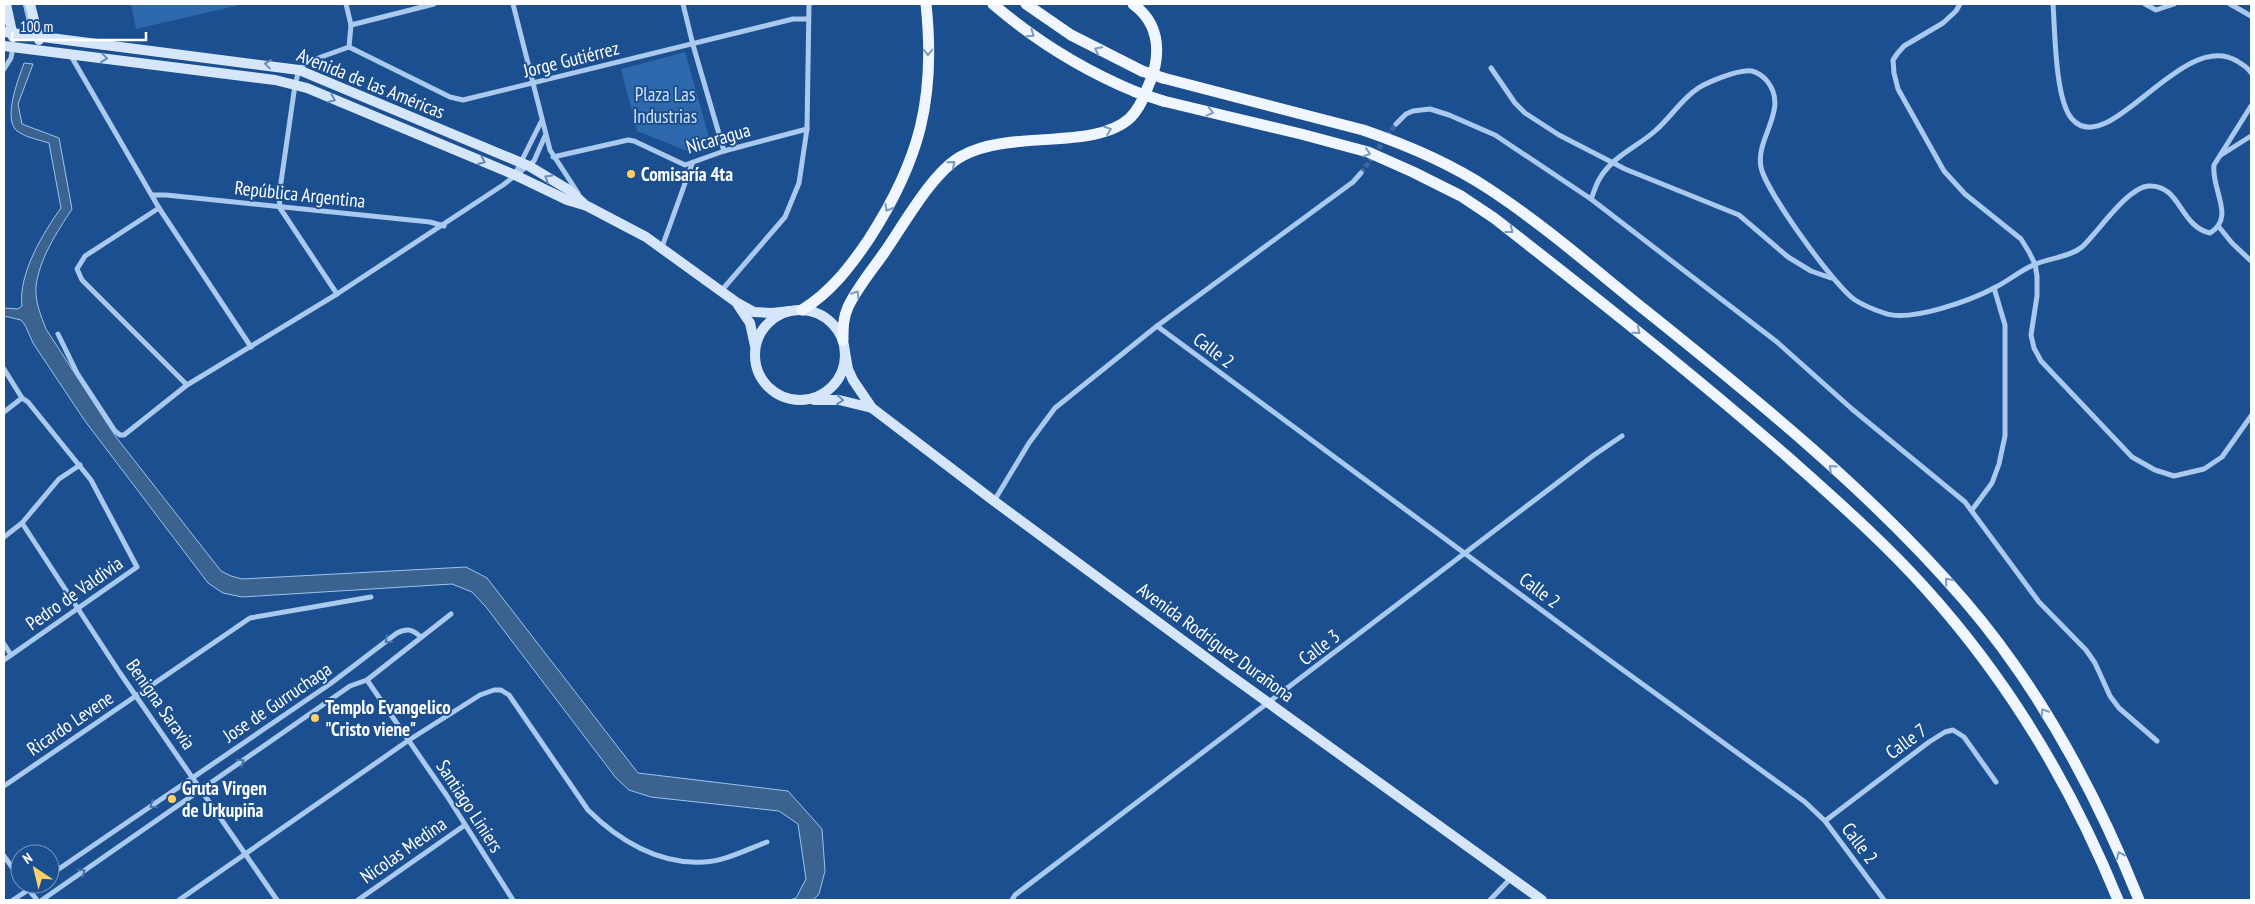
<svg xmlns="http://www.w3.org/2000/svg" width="2255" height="904" font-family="'PT Sans Narrow',sans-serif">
	<rect width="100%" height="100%" fill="#1b4f8f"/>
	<!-- green -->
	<g fill="#2e69ad">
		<path d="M131,4H244L136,29Z"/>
		<path d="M685,52L710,141L687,151L637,131L621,69Z"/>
	</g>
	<!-- water -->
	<path fill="#3c6290" stroke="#9cc4f0" d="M24,63L33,64L18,104L22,124L59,138L72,209C57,232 39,259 36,287C35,302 41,316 46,329L116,437L221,571L231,576L242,579L466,567L487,578L638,773L788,791L822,829L825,871L819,894L813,900H790L796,898L806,879L798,824L779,811L651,797L629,790L616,778L486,607L472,592L452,584L242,597L223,593L208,583L85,421L33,343L25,325L21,320L4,316V308L18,309L22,306C18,274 43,233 61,208L49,143C40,140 28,138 20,133C0,123 19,78 24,63Z"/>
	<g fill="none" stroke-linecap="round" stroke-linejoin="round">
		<!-- stream -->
		<path stroke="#9cc4f0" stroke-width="2.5" d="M24,4L28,21"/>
		<!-- minor-tunnel -->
		<path stroke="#3d69a0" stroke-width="5" stroke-dasharray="5 2.5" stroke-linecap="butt" d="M1361,173L1396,124"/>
		<!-- minor -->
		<g stroke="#a9c9ee" stroke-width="5">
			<path d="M346,4L351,25"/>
			<path d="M513,4L550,150L578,193"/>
			<path d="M683,4L693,45L724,151"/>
			<path d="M1960,4L1956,11L1943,23L1904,46L1897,54L1893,60L1894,73L1898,89L1944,171L1965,194L2021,239L2029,252L2035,264L2037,276V296L2031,335L2034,348L2041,361L2132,457L2155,470L2174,476L2204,469L2222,457L2251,416"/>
			<path d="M2053,4C2055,31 2055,100 2072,119C2109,161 2182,28 2237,61C2243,65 2248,67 2251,73"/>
			<path d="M2145,4L2156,10L2174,4"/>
			<path d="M2230,4L2251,16"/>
			<path d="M349,47L450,97L463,100L793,19H808"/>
			<path d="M71,56L159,208L251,347"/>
			<path d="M1491,68L1515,103L1525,113L1559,135L1625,169L1739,215L1788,257L1811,271L1831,278"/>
			<path d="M4,69L11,58L13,47"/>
			<path d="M1396,124L1406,114L1413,111L1430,109L1449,115L1495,135L1591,199L1777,342L1852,409L1965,502L2039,602L2086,650L2095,663L2110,696L2119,708L2157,741"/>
			<path d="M2221,155L2251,136"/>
			<path d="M553,157L628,140L634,141L685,165L724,151L807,129"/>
			<path d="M515,174L541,122"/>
			<path d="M152,195H166L430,222L444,226"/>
			<path d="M1591,199C1594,192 1596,184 1600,178C1613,156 1637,147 1655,131C1669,119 1679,103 1693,92C1703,83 1739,69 1752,71C1757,72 1764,77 1767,81C1790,109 1755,138 1761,167C1765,190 1835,287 1855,300C1863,305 1875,310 1884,313C1910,323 1972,300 1996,287C2010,280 2022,269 2036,264C2050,258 2070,257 2082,247C2098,232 2127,188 2148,186C2181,184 2179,226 2210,233C2236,217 2211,190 2214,165L2251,106"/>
			<path d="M159,208L85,256L77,269L82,280L187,385"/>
			<path d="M2219,227L2232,243L2251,261"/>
			<path d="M662,247L692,164"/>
			<path d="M722,290L785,217L799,183L807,129L809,4"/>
			<path d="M337,294L280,208L279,196L295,85L299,70L307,62L349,47L351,25L434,4"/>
			<path d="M1157,326L1601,654L1805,802L1825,821L1884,900"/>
			<path d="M58,334L77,373L115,431L120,435H124L187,385L337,294L503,185L534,161L545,136"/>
			<path d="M4,369L22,398L28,402L91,480L137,567L4,660"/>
			<path d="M4,412L22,398"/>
			<path d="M994,501L1029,443L1055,408L1157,326L1353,182L1361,173"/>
			<path d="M1972,510L1992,483L1999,464L2005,436V325L1994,288"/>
			<path d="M22,523L120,673L277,900"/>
			<path d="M4,537L22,523L59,479L80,465"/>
			<path d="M4,644L11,655"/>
			<path d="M367,680L447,796L513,900"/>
			<path d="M4,786L250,618L371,597"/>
			<path d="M1825,821L1929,742L1945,732L1953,730L1964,737L1996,782"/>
			<path d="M4,856L20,878"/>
			<path d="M50,875L330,684L397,633C407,628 412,629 421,637"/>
			<path d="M24,884L37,900"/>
			<path d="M13,900L37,884"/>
			<path d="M42,900L350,686L367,680L451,614"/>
			<path d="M179,900L409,740L480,695L494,690H501L509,695L588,810C619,841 660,865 704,862C725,861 748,849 767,842"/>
			<path d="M358,900L465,825"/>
			<path d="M1012,900L1015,895L1594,455L1622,436"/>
			<path d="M1490,900L1511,878"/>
		</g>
		<!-- secondary -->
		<g stroke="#d6e6fa" stroke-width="10">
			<path d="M6,4L13,37"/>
			<path d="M30,4L39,40"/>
			<path d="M4,32L299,70L529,166L569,190L584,204"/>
			<path d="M4,46L275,80L307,88L515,175L567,200L587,206L646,237L736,302L754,312L772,313L790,311"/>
			<path d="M738,305L750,323L755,346"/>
			<circle cx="800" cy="355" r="45"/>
			<path d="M845,352L848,369L853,380L872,408L994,501L1227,673L1542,900"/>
			<path d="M814,400H839L872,408"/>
		</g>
		<!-- primary -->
		<g stroke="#f0f6ff" stroke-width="11">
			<path d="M993,4C1036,41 1083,70 1136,92"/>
			<path d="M1026,4L1071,35L1142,71"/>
			<path d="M1163,78L1363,130C1407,145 1450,163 1489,189C1544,225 1594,269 1645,310C1755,398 1872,493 1964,600C2040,688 2096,793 2139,900"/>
			<path d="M1163,101L1301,134L1368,152L1413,172L1461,196L1494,218C1594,296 1694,375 1790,459C1837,501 1884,542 1926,589C2008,680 2072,787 2118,900"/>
			<path d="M802,310C831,292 850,267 869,239C920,160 936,98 926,4"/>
			<path d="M843,340C843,328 843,318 848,307C857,288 872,270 884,253C903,226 933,171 962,156C1010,129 1094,151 1130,118C1138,110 1143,100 1147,89C1151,80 1155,70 1156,60C1159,37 1152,18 1133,4"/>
		</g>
		<!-- primary-bridge -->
		<g stroke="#f0f6ff" stroke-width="11">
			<path d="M1142,71L1163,78"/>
			<path d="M1136,92L1163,101"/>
		</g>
	</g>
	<!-- one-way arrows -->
	<defs><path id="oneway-chevron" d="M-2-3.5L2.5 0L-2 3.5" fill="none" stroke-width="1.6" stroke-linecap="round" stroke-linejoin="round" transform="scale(1.25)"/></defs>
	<g stroke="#7b9ac1">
		<use href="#oneway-chevron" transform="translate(1031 34) rotate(35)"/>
		<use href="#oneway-chevron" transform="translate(1098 50) rotate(-153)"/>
		<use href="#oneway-chevron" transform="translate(928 52) rotate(90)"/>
		<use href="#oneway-chevron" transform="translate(1210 112) rotate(14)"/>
		<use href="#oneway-chevron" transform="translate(1108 130) rotate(-20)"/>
		<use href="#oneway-chevron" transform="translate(1367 153) rotate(19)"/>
		<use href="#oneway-chevron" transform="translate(952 164) rotate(-40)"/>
		<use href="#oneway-chevron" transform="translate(888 208) rotate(120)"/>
		<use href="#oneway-chevron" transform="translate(1510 230) rotate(38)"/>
		<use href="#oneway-chevron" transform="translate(856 294) rotate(-57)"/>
		<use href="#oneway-chevron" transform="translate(1637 331) rotate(39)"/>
		<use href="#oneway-chevron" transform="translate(1832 468) rotate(-138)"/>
		<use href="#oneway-chevron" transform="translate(1948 581) rotate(-131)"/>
		<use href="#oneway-chevron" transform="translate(2044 712) rotate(-122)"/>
		<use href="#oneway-chevron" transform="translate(2120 855) rotate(-114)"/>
	</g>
	<g stroke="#668bba">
		<use href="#oneway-chevron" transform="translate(104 58) rotate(7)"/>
		<use href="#oneway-chevron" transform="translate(268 64) rotate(-173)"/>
		<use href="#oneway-chevron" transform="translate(332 99) rotate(23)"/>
		<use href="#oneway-chevron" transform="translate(482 161) rotate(23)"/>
		<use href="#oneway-chevron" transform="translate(548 178) rotate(-149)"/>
		<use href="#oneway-chevron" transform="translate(840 400) rotate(5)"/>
	</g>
	<g stroke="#4674ac">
		<use href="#oneway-chevron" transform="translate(388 640) rotate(139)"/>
		<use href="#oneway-chevron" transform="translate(241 762) rotate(-35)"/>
		<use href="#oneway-chevron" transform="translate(153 805) rotate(146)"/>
		<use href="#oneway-chevron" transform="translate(82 872) rotate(-35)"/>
	</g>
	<!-- markers -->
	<g fill="#ffd166" stroke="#1b4f8f" stroke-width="2">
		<circle cx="631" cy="174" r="5"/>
		<circle cx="315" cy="718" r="5"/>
		<circle cx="172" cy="799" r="5"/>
	</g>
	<g text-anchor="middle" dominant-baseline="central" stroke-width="4" stroke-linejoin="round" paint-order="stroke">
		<!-- street labels -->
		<g font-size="19" fill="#fff" stroke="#1b4f8f">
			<text transform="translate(571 59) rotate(-14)">Jorge Gutiérrez</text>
			<text transform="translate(371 83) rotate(22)">Avenida de las Américas</text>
			<text transform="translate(718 138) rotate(-16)">Nicaragua</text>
			<text transform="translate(300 194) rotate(6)">República Argentina</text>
			<text transform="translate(1214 350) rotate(37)">Calle 2</text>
			<text transform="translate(1540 590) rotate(37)">Calle 2</text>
			<text transform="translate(74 593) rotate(-35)">Pedro de Valdivia</text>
			<text transform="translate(1216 642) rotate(36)">Avenida Rodríguez Durañona</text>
			<text transform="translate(1319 647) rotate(-37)">Calle 3</text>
			<text transform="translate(277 702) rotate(-34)">Jose de Gurruchaga</text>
			<text transform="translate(161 704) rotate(55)">Benigna Saravia</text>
			<text transform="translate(70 723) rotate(-34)">Ricardo Levene</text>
			<text transform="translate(1906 741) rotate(-36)">Calle 7</text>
			<text transform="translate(470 806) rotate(57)">Santiago Liniers</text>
			<text transform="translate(1860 843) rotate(53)">Calle 2</text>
			<text transform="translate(403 850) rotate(-35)">Nicolas Medina</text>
		</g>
		<!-- park labels -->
		<g font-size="19" fill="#cfe3fa" stroke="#1b4f8f">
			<text x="665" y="94">Plaza Las<tspan x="665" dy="22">Industrias</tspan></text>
		</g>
		<!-- poi labels -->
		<g font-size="19" font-weight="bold" fill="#fff" stroke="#1b4f8f" text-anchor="start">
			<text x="641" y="174">Comisaría 4ta</text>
			<text x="325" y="707">Templo Evangelico<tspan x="325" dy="22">"Cristo viene"</tspan></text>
			<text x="182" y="788">Gruta Virgen<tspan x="182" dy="22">de Urkupiña</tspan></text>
		</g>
	</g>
	<!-- border -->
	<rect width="2255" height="904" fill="none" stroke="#ffffff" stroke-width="10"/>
	<!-- north arrow -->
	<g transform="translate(35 869) rotate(325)"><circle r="24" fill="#1b4f8f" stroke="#7695bc"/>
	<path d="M0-4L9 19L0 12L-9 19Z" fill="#ffd166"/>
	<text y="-8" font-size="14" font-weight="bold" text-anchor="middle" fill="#ffffff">N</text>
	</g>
	<!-- scale -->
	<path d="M12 32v8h134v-8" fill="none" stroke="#ffffff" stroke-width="2.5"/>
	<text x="20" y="32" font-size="15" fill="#ffffff" stroke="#1b4f8f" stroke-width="4" paint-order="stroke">100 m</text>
</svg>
